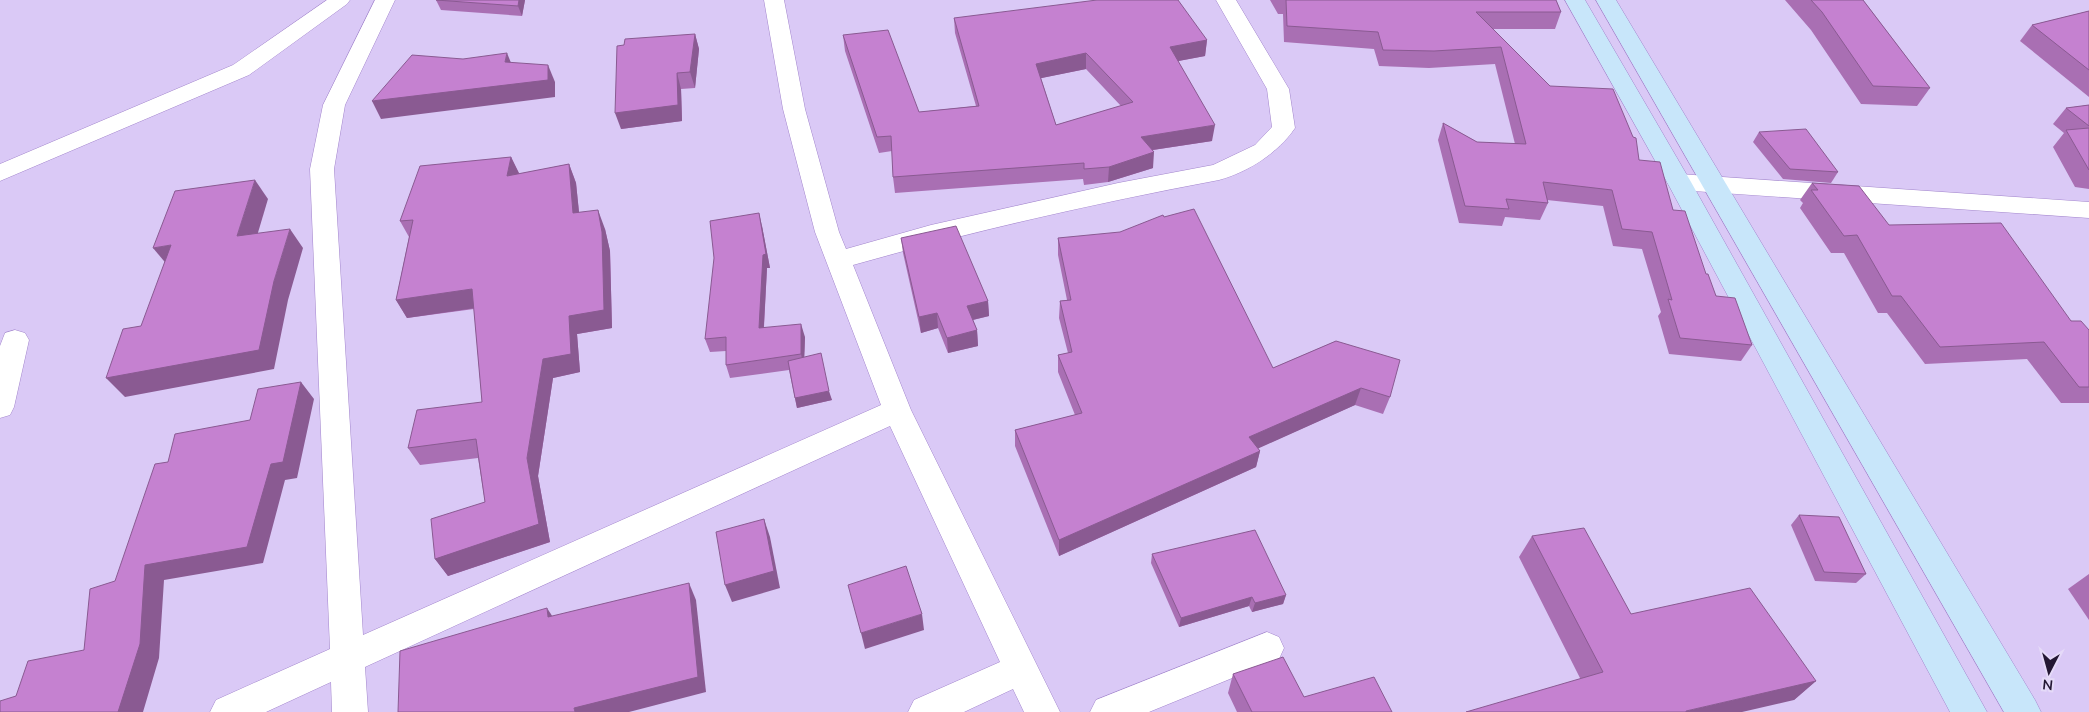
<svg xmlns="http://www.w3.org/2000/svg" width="2089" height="712" font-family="Mulish,sans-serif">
	<rect width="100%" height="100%" fill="#dac9f6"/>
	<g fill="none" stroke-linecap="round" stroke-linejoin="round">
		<defs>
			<g id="street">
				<path d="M327,0H350L347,4L249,75L0,181V164L233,65Z"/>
				<path d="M375,0H395L345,105L334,169L363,635L881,405L815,232L783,109L764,0H784L805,109L839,232L846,249L931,225L1118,183L1213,165L1255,145L1272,127L1267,89L1216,0H1236L1289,89L1295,128C1278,153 1248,172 1219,180C1096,203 973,231 853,265L911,410L1060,712H1024L1013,689L964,712H908L914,700L1000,662L890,426L365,667L368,712H332L331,682L266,712H210L216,700L330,649L310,169L323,105Z"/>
				<path d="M1679,174L2089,202V218L1679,190L1671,188L1667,182L1671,176Z"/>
				<path d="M15,330L25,333L29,340L14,407L10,415L0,418V346L5,333Z"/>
				<path d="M1267,632L1279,637L1284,648L1279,659L1149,712H1090L1096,700Z"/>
			</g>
			<g id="secondary">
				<path d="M1565,0H1585L1691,182L1987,712H1950L1667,182Z"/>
				<path d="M1596,0H1616L2035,700L2041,712H2004Z"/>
			</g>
		</defs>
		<!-- street casing -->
		<use href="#street" stroke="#a285cc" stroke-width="1"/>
		<!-- secondary casing -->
		<use href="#secondary" stroke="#a285cc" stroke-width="1"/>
		<!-- street -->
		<use href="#street" fill="#fff" fill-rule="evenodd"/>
		<!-- secondary -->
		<use href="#secondary" fill="#c8e6fa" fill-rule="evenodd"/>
	</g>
	<!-- wall -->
	<g fill="#a96fb3" fill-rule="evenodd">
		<path d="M436,0H525L522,16L441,10Z"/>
		<path d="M1270,0H1556L1561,12L1555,29H1493L1550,86L1639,160L1673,210L1716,296L1752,345L1741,361L1669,354L1658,316L1661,312L1642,249L1613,246L1603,206L1547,200L1548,203L1540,220L1505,217L1502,226L1459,223L1438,140L1443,123L1477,142L1515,144L1495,64L1429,68L1379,66L1374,49L1284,42L1283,14H1278Z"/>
		<path d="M1785,0H1863L1930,88L1917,106L1861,104L1811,30Z"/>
		<path d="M2089,11V97L2020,41L2032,25Z"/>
		<path d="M954,18L1207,40L1205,56L1178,61L1212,141L1153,150V168L1108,182L1084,185L1083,179L895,193L893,177L892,151L879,153L845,51L843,35L919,112L976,106L955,33ZM1086,69L1121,106L1056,125L1041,78Z"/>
		<path d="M695,34L699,49L695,88L681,89L682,121L621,129Z"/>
		<path d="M2089,105V189L2075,187L2053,147L2064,133L2053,124L2066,108Z"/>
		<path d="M1759,132L1838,172L1831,183L1783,179L1753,142Z"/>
		<path d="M511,157L519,174L569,164L576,183L579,212L605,229L610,251L612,328L577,334L580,372L553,378L538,476L550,542L448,576L435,559L485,502L478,458L420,465L408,448L482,402L474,309L407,318L396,300L409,237L400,221Z"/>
		<path d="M1812,183L1889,225L2089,330V403H2061L2027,359L1925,364L1887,313H1878L1844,253H1831L1800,208L1803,203L1800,200Z"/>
		<path d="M762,226L770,268H767L764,327L805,337L804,357L832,400L797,408L789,370L730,378L726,365V351L710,352L705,339Z"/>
		<path d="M901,238L988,301L989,316L973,320L977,330L978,346L948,353L938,328L921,333L903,253Z"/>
		<path d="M1058,238L1273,368L1336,341L1390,397L1383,414L1355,405L1258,448L1260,451L1256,467L1059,556L1015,446V430L1075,415L1058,372V355L1068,353L1059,318L1060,301L1067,300L1058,255Z"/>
		<path d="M1799,515L1866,574L1856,583L1815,581L1791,525Z"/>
		<path d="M1532,536L1631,614L1816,681L1794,700L1580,678L1519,557Z"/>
		<path d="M1152,554L1286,595L1283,604L1252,612L1249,606L1179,627L1151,563Z"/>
		<path d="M2089,574V620L2068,589Z"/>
		<path d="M1233,674L1304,697L1392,712H1237L1228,693Z"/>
	</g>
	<!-- shaded-wall -->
	<g fill="#8a5a92">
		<path d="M519,0H525L522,16L518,6Z"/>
		<path d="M695,34L699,49L695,88L690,72Z"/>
		<path d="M1207,40L1205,56L1168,63L1170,47Z"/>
		<path d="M507,53L514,70L505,62Z"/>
		<path d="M1086,53V69L1037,79L1036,64Z"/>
		<path d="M548,65L555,82V97L381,119L372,101Z"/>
		<path d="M677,73L681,89L682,121L621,129L615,113Z"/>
		<path d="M1215,125L1212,141L1139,152L1141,137Z"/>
		<path d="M1154,152L1153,168L1108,182L1109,167Z"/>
		<path d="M511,157L520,175L507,176Z"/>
		<path d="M569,164L576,183L581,232L573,213Z"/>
		<path d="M255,180L268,199L251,256L237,236Z"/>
		<path d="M598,210L605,229L610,251L612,328L577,334L580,372L553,378L538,476L550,542L448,576L435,559L527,458L543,359L569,316Z"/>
		<path d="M759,213L762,226L770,268H767L763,341L759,328Z"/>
		<path d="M290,229L303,248L288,300L274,369L125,397L106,378L274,281Z"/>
		<path d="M171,245L169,267L153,248Z"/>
		<path d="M472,289L482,307L407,318L396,300Z"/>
		<path d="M988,301L989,316L968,321L967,306Z"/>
		<path d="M937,313L938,328L921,333L919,317Z"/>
		<path d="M801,324L805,337L804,367L801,354Z"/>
		<path d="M977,330L978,346L948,353L947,338Z"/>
		<path d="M301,382L314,399L297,478L285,480L263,563L164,580L159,658L143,712H116L145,565L271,464Z"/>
		<path d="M1361,388L1355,405L1246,454L1249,437Z"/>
		<path d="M829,391L832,400L797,408L795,398Z"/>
		<path d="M1260,451L1256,467L1059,556V540Z"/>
		<path d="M764,519L770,537L780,588L732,602L725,585Z"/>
		<path d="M689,583L696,600L706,692L629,712H575L574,708Z"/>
		<path d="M1286,595L1283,604L1252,612L1255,603Z"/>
		<path d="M1252,597L1249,606L1179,627L1181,618Z"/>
		<path d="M547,608L558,625L548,617Z"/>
		<path d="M922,614L924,630L865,649L861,633Z"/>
		<path d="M1816,681L1794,700L1742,712H1684L1686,711Z"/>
	</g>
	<!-- building -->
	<g fill="#c581d0" stroke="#8a5a92" fill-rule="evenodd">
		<path d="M436,0H519L518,6Z"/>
		<path d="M1097,0H1178L1207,40L1170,47L1215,125L1141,137L1154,152L1109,167L1084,169V163L893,177L891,136L877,137L843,35L888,30L919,112L979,106L954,18ZM1086,53L1133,102L1056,125L1036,64Z"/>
		<path d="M1286,0H1556L1561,12H1476L1550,86L1613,89L1633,137L1636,138L1639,160L1660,162L1673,210L1685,211L1706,274H1708L1716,296L1735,298L1752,345L1680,338L1668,299L1672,300L1652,232L1622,229L1612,190L1543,182L1548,203L1506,199L1509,209L1465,206L1443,123L1477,142L1526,144L1501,47L1434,51L1383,50L1378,32L1287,26Z"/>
		<path d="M1811,0H1863L1930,88L1873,86L1822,12Z"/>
		<path d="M2089,11V70L2032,25Z"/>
		<path d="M695,34L690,72L677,73L678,105L615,113L617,46L624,45L625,39Z"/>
		<path d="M507,53L505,62L548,65V80L372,101L412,55L463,59Z"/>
		<path d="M2089,105V126L2066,108Z"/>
		<path d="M2089,128V170L2066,130Z"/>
		<path d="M1806,129L1838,172L1790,169L1759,132Z"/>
		<path d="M511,157L507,176L569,164L573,213L598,210L602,232L604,310L569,316L571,354L543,359L527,458L539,524L435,559L431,519L485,502L476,439L408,448L417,410L482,402L472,289L396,300L413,220L400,221L420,166Z"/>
		<path d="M255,180L237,236L290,229L274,281L259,350L106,378L123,329L141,326L171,245L153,248L175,191Z"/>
		<path d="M1812,183L1859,186L1889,225L2001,223L2071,321H2081L2089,330V387H2079L2044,342L1940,347L1901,296H1892L1857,235L1844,236L1811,190H1818Z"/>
		<path d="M1194,209L1273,368L1336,341L1400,360L1390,397L1361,388L1249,437L1260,451L1059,540L1015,430L1082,413L1058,355L1072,352L1060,301L1071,300L1058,238L1120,232L1163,215L1164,217Z"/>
		<path d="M759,213L766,254L763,255L759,328L801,324V354L726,365V337L705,339L714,258L710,221Z"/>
		<path d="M956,226L988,301L967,306L977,330L947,338L937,313L919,317L901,238Z"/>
		<path d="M821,353L829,391L795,398L788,361Z"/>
		<path d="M301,382L283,462L271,464L247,547L145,565L140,644L118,712H0V701L16,696L28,661L84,650L90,589L115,581L155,464L168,462L175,434L250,420L258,389Z"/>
		<path d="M1799,515L1839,517L1866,574L1824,572Z"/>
		<path d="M764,519L774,571L725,585L716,532Z"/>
		<path d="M1584,528L1631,614L1750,588L1816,681L1686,711V712H1466L1603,672L1532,536Z"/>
		<path d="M1255,530L1286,595L1255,603L1252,597L1181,618L1152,554Z"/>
		<path d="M906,566L922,614L861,633L848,585Z"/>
		<path d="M689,583L698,677L574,708L575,712H398L400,651L547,608L548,617Z"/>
		<path d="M1283,657L1304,697L1374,677L1392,712H1252L1233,674Z"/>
	</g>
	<!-- north arrow -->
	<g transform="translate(2049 672) rotate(186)" stroke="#e5daf8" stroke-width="4" paint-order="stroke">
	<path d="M0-4L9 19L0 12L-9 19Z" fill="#231733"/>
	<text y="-8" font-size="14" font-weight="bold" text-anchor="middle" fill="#231733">N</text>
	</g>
</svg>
